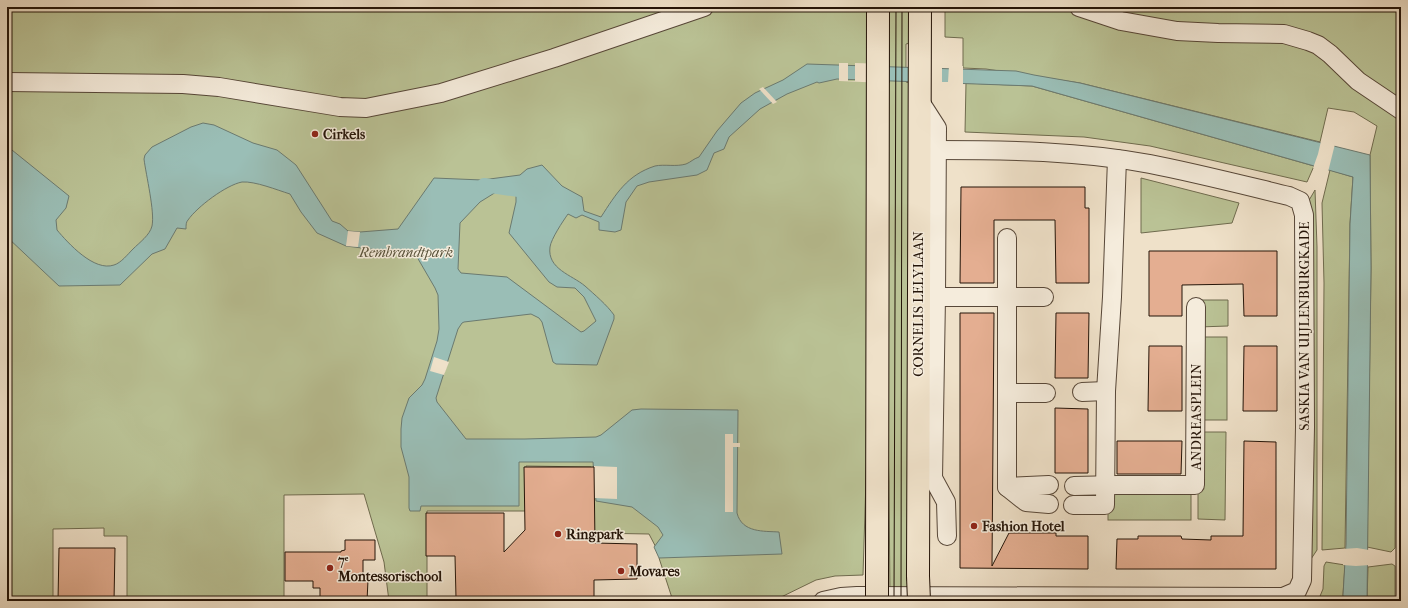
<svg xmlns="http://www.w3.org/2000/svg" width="1408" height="608" font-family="'IM FELL French Canon',serif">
	<rect width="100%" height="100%" fill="#efe1c9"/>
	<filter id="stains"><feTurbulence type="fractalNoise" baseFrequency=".005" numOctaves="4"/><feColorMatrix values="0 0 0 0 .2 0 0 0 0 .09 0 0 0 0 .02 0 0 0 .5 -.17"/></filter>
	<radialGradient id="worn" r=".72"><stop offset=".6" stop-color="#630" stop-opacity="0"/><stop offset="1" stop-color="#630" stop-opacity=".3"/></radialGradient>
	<!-- green -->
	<g fill="#bac295" stroke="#6f6b4e">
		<path d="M7,7H873L870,351L863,575L835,576L816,580L773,601H673L659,558L661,557L649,534L591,533V467L526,466V511H427V601H389L384,562L364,494L284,495V601H127V536H104V528L53,529V601H7Z"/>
		<path d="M886,7H910V43L906,44V82L910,83V601H890L889,482L885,337V83H889V45H886Z"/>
		<path d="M945,7H1401V129H1397L1395,548L1391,552L1367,547L1371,268L1370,155L1377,126L1354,112L1328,108L1320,142L1080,83L986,69L963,68V38L945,37Z"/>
		<path d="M966,83L1032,86L1314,166L1307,182L1150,146L1084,137L965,132Z"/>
		<path d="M1330,170L1353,177L1350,224L1345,548L1322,550L1324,283L1322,203Z"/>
		<path d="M1141,178L1239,203L1232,223L1141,233Z"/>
		<path d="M1315,190L1317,247V550L1311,559L1308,202Z"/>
		<path d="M1198,300H1228V326L1198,327Z"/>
		<rect x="1199" y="337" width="28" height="83"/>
		<path d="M1198,432H1226L1225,520L1198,519Z"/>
		<rect x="1108" y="490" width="83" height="30"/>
		<path d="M1326,562L1345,565L1343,595L1344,601H1318L1323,589L1324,566Z"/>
		<path d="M1392,564L1395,566V601H1367L1368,567Z"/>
	</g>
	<!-- water -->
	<path fill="#9abeb6" stroke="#6b7a70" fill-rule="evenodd" d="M807,64L1016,71L1034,75L1080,83L1370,155L1371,268L1367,601H1344L1343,595L1346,544L1350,224L1353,177L1032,86L837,79L819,83L817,82L787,94L760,109L729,137L724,149L714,153L707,170L697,175L649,182L637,186L626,202L621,230L615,232L599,230V222L582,215L576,218L568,214C563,221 551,239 550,247C547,269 572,275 585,286C595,295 607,305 614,315V319L597,365L556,364L553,362L542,322L539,318L531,314L464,322L462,323L458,329L436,398L437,402L466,439H525L596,437L601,435L632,410L641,409L738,410L737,513C742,533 764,531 779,532L782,554L659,558L654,547L663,535L658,527L632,507L596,501L593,462H519V506H421L420,511H410L409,508V477L401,447V429L402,418L409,398L422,385L425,379L437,341L439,329L438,295L435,288L417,257L409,254L346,246L317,233L301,212L290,194C277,190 255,181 242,182C226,185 197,207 188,220C186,222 186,225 186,229L177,228L165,249L152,254L120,285L59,286L7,237V146L69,196L66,208L56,220L57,230C68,243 94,272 114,265C121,263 128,254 133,249C139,243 150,235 152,226C155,212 146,175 144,159L145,155L152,147L191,127L203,123L214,125L253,143L277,150L291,161L296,165L332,221L340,224L348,231L360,232L398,229L434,178L482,180L520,175L527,169L542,165L562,186L582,197L584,211L601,217C616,194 627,175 655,166C664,164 676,167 686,164C691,162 693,159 699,157L717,131L741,103L755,93L783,80ZM509,184L516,189V202L509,233L549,282L557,287L575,288L584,297L596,321L584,331L581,332L507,277L461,273L458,269L460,223L480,202Z"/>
	<!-- pier -->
	<g fill="#efe1c9">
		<path d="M839,63H848V81H855V63L886,64V83L839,81Z"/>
		<path d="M911,65L942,66V82H948L949,66H963V85L911,83Z"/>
		<path d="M763,87L777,102L773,104L759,89Z"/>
		<path d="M1321,141L1335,144L1328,172L1313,168L1318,154Z"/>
		<path d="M348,231L360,232L358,247L346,246Z"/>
		<path d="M434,357L449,362L444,375L430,371Z"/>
		<path d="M725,434H733V443H740V447H733V512H725Z"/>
		<path d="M594,466L617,467V499L594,498Z"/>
		<path d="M1357,548L1369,550L1370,565L1356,566L1343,565V549Z"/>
	</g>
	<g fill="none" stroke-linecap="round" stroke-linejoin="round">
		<!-- canal -->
		<path stroke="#9abeb6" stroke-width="14" d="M483,186L484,185L525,191L535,195"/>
	</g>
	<!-- building -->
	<g fill="#e4ae91" stroke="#241408">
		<path d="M961,187H1085V208H1089V283H1056L1055,220H994V283H960Z"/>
		<path d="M1149,251H1277V316H1244L1243,284L1182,285V316H1149Z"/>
		<path d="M960,313H994L992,566L1009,533H1056V536H1088V569L960,568Z"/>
		<path d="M1056,313H1089L1088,378H1055Z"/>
		<path d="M1149,346H1182V411H1148Z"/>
		<path d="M1244,346H1277V411H1243Z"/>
		<path d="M1055,408L1088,409V473H1055Z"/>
		<path d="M1117,441H1182L1181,474H1117Z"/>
		<path d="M1244,441L1276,442V569H1116L1117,539H1138V536H1181L1182,539L1211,540V536H1243Z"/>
		<path d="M524,467H594L595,543L637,544V579L594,580V601H526V598H456L455,556H426V513H504V552L525,530Z"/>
		<path d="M345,540H375V560H363V580H368L367,601H320V588H313V581H285V552H341V551L345,550Z"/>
		<path d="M59,548H115L114,601H58Z"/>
	</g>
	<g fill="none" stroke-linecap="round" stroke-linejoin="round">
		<defs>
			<g id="minor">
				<path d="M1079,7L1121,21L1177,31L1218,33L1284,34L1308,41L1318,45L1330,54L1358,81L1401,110"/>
				<path d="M7,82L183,84L219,87L340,107L366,108L441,93L554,58L704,7"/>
				<path d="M919,100L937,128L936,297L933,478L946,502L947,536"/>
				<path d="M1007,238V487L1026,502L1049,504"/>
				<path d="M936,297H1044"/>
				<path d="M1082,392L1106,391"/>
				<path d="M1008,393H1046"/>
				<path d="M1074,486L1117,485H1195L1196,307"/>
				<path d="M1007,487L1049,485"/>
				<path d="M1073,505H1105L1106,391L1112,297L1117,159"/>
				<path d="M823,601L841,597L857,596L1283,597L1297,591L1302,580L1305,427L1304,215L1300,201L1289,196C1243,185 1196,173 1150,164C1080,151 1008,150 937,150"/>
			</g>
			<g id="major">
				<path d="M918,576L920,7"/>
				<path d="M877,577L878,7"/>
			</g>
		</defs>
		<!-- minor casing -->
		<use href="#minor" stroke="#574738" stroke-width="20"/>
		<!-- major casing -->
		<use href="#major" stroke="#241408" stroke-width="24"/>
		<!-- minor -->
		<use href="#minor" stroke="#f5ecdc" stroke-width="18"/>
		<!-- major -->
		<use href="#major" stroke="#efe1c9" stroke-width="22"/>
		<!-- tram -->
		<g stroke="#241408" stroke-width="1">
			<path d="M894,601L896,7"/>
			<path d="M901,601L902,7"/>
		</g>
		<defs>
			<g id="major-bridge">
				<path d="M918,576L919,601"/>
				<path d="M877,601V577"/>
			</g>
		</defs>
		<!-- major-bridge casing -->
		<use href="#major-bridge" stroke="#241408" stroke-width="24" stroke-linecap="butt"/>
		<!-- major-bridge -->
		<use href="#major-bridge" stroke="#efe1c9" stroke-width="22"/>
	</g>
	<!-- markers -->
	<g fill="#8f2418" stroke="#f5ecdc" stroke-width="1.5">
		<circle cx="315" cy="134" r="4"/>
		<circle cx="974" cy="526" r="4"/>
		<circle cx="558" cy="534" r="4"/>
		<circle cx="330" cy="568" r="4"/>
		<circle cx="621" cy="571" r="4"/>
	</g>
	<g text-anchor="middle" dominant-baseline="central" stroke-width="3" stroke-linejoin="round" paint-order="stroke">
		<!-- poi labels -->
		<g font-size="14" font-weight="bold" fill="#241408" stroke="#f5ecdc" text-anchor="start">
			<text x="323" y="134">Cirkels</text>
			<text x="982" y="526">Fashion Hotel</text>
			<text x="566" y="534">Ringpark</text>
			<text x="338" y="560">7ᵉ<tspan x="338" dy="16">Montessorischool</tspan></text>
			<text x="629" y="571">Movares</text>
		</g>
		<!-- park labels -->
		<g font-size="14" font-style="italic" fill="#585139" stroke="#f5ecdc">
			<text x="406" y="252">Rembrandtpark</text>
		</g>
		<!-- street labels -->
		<g font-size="14" fill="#241408" stroke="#f5ecdc">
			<text transform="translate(918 304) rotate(-90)">CORNELIS LELYLAAN</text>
			<text transform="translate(1304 326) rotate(-90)">SASKIA VAN UIJLENBURGKADE</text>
			<text transform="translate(1196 417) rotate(-90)">ANDREASPLEIN</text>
		</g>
	</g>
	<!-- margin -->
	<rect width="1408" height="608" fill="none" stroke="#efe1c9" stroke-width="24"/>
	<rect x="8" y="8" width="1392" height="592" fill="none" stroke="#241408" stroke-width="2"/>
	<rect x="12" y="12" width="1384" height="584" fill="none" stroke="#241408"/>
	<rect width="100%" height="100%" filter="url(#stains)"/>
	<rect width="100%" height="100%" fill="url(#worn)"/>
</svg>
